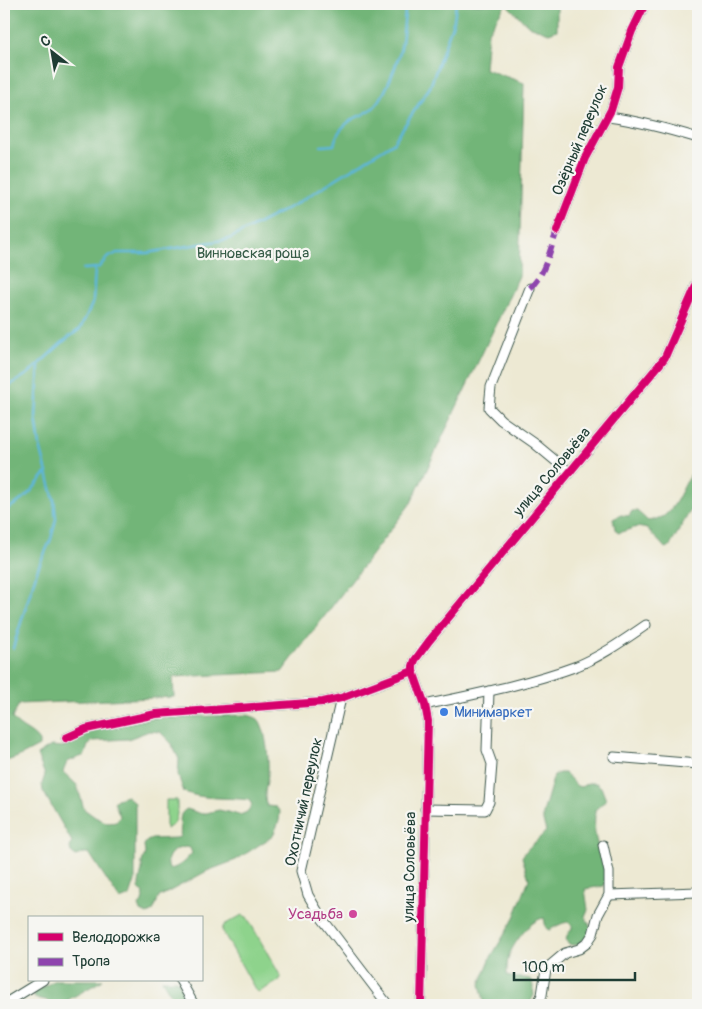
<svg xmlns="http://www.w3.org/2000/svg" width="702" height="1009" font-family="Pangolin,sans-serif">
	<rect width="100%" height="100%" fill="#f6f6f2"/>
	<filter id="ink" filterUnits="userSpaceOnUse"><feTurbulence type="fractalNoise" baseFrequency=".02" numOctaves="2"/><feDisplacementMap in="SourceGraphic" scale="10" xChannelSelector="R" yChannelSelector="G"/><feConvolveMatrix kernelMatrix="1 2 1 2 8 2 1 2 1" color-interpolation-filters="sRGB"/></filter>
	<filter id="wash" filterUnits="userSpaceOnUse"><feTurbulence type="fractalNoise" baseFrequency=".0096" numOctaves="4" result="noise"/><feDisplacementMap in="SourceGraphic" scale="20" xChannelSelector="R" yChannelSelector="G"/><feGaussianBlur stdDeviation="1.12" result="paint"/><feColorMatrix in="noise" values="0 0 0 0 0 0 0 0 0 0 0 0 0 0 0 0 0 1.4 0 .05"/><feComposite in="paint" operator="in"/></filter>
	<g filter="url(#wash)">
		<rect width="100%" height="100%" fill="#ede9d3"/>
		<!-- green -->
		<g fill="#8ed38c" stroke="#568860">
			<path d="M166,800H177C177,813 179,823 166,829Z"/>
			<path d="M242,915L247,917L281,977L279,981L259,992L256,991L222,930L224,925Z"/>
		</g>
		<!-- forest -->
		<g fill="#72b578" stroke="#487956" fill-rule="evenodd">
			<path d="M4,4H556L557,7V30L549,33L529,26L506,4L488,32L485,69L524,83L519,276L411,503L282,672L173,677L174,697L19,704L12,718C21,730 31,730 39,741V746L18,757L4,762Z"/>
			<path d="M698,466V497L670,546L665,548C660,541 653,537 648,529L637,527L618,533L615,529L613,519L621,515L629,516L632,511H637L648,521C653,519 660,519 664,516C680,504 683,480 698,466Z"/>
			<path d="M247,715C251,716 255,717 258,719C266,727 269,760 268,772C268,783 262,793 267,806L276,807L280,812L279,821L273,836L236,860L207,871L159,897L153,911L147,914L141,911L139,906L142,902L144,894L139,888V883L142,870V862L145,854L144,845L147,841L152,839L176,838L180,837C182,826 176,814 187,809L202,814L219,810L240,815L247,812L252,805L249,800C227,797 204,800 184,792L178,775L179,759L171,743L160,732L149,731L128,739L93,741L88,745L85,755L67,762L63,772L77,785L84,809L95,817L108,823L116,822L120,816L114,802L117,799L127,796L135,803V881L130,896L120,900L89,853H84L76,856L71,852L70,848L72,842L43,791L42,784L45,775L37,755L51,746L63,747L80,733L152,718ZM187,847L190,848L192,853C186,860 179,868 169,869C164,855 174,848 187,847Z"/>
			<path d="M559,773H565L577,786L581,787L588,783H596L601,787L606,800L595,810C595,818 594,826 595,834C597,849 611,873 604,886L585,889L588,910L585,916L592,930V932C584,940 579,948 568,944C564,937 568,934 572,929V926L568,922C560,923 556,927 549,930L546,928L544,918C531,919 514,943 509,955C507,961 507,969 507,975C514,980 523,976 532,980L534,995L529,1005H485L480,984L491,957L513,920L529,879L522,857C528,846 538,841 546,831L543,821V813L554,775Z"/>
			<path d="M55,980H103L59,1005H51L46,1000L35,998L34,994L37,991Z"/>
			<path d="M162,980H177L191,1005H177Z"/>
		</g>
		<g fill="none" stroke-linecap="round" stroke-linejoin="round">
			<!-- stream -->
			<g stroke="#5db6da" stroke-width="2.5">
				<path d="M321,146L334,145C336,133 345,123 357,117C364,114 370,112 376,105C386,94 400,57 402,42C404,29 404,16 406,4"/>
				<path d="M83,269L98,268L107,258L117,253H147L229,239L294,205L393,143L430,87L454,20L456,4"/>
				<path d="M4,389L29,373L64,341L80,329L93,302L95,269"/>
				<path d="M4,510C23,503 34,488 47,472"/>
				<path d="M13,648L38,568L51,539L56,519L54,500L40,446L36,417L39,364"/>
			</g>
		</g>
	</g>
	<g filter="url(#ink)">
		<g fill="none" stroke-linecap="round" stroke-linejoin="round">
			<defs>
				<g id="street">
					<path d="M608,117C639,121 668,129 698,138"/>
					<path d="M557,231L585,158L611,110L618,87L619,67L632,31L645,4"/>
					<path d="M530,288L491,387L489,408L501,420L534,443L569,472"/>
					<path d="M341,698L301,871L308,895L321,917L388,1005"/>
					<path d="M425,705C476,694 528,684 577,666C602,656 624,640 646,625"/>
					<path d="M66,738L86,729L156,714L323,702L341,698L413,671"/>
					<path d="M614,757L698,764"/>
					<path d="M425,809L485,810L489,802L492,764L487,750L489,691"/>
					<path d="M609,895L698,892"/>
					<path d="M180,980L194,1005"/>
					<path d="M4,1004L43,980"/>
					<path d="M421,1005L428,721L425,705L413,671V666L415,660L429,641L659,365L665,357L698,281"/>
					<path d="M537,1005L542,995L546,969L565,953L579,949L587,943L593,934L598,915L609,895V872L603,845"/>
				</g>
			</defs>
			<!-- street casing -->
			<use href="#street" stroke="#3e574c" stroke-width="11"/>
			<!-- street -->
			<use href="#street" stroke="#fff" stroke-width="9"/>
			<!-- quiet -->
			<path stroke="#8e44ad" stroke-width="6" stroke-dasharray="12 6" stroke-linecap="butt" d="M530,288C545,275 550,249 557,231"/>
			<defs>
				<g id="cycleway">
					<path d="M557,231L585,158L611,110L618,87L619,67L632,31L645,4"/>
					<path d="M66,738L86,729L156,714L323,702L341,698L413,671"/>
					<path d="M421,1005L428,721L425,705L413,671V666L415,660L429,641L659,365L665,357L698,281"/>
				</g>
			</defs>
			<!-- cycleway casing -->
			<use href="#cycleway" stroke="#f6f6f2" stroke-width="11"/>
			<!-- cycleway -->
			<use href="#cycleway" stroke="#d6006c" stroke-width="8"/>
		</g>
	</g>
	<!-- markers -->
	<circle fill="#3f7fe0" stroke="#f6f6f2" stroke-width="2" cx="444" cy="712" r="5"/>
	<circle fill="#d1479c" stroke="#f6f6f2" stroke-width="2" cx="353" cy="914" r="5"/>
	<g text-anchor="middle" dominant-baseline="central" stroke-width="4.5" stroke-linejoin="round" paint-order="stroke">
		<!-- street labels -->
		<g font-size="15" fill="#1f3d34" stroke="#f6f6f2">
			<text transform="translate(580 140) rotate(-67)">Озёрный переулок</text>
			<text transform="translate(552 472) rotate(-50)">улица Соловьёва</text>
			<text transform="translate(304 802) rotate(-78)">Охотничий переулок</text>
			<text transform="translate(410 867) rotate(-89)">улица Соловьёва</text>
		</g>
		<!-- park labels -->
		<g font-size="15" fill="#355b46" stroke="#f6f6f2">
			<text x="253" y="253">Винновская роща</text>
		</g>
		<!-- shop labels -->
		<g font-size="15" fill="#366cbe" stroke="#f6f6f2" text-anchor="start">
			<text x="454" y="712">Минимаркет</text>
		</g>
		<!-- hotel labels -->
		<g font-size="15" fill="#b23c85" stroke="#f6f6f2" text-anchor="end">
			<text x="343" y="914">Усадьба</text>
		</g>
	</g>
	<!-- margin -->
	<rect width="702" height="1009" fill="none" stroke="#f6f6f2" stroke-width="20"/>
	<!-- legend -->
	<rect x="28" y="916" width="175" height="65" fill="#f6f6f2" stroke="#a0aca6"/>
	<rect x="38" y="933" width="25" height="8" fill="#d6006c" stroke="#a0aca6"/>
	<text x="72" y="942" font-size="15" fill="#1f3d34">Велодорожка</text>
	<rect x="38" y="958" width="25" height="8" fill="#8e44ad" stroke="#a0aca6"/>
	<text x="72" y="966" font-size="15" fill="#1f3d34">Тропа</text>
	<!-- north arrow -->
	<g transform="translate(52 52) rotate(329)" stroke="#f6f6f2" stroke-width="4" paint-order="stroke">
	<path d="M0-4L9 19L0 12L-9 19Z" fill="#1f3d34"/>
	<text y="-8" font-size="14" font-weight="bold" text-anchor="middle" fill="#1f3d34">С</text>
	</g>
	<!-- scale -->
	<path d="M514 972v8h121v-8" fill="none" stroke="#1f3d34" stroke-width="2.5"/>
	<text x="522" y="972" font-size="15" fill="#1f3d34" stroke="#f6f6f2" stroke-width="4" paint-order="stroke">100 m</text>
</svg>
